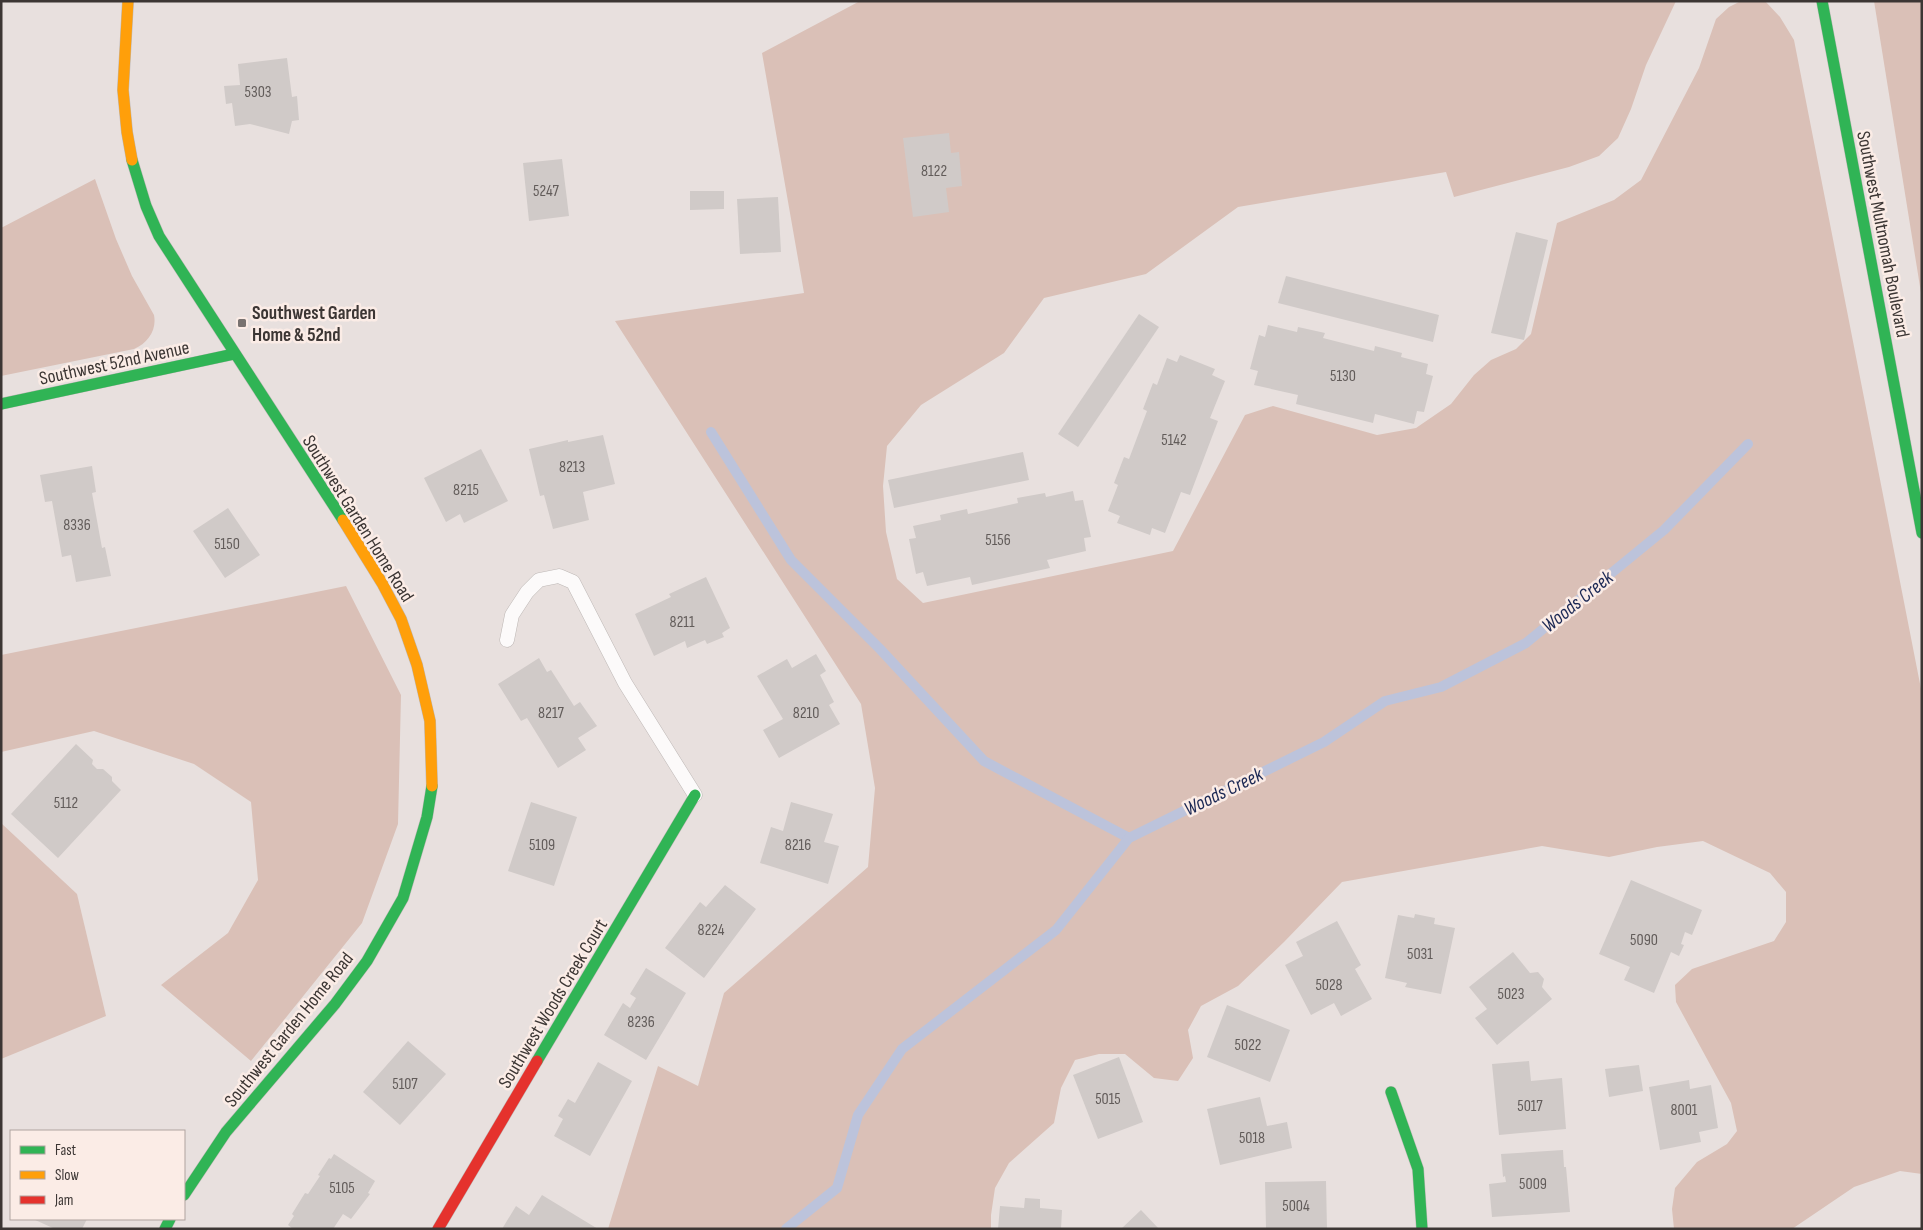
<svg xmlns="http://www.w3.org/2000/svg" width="1923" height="1230" viewBox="0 0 1923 1230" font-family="'Sofia Sans Condensed',sans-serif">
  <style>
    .forest { fill: #dac0b7 }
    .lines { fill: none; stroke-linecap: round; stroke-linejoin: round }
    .stream { stroke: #bcc3db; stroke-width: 10 }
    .building { fill: #d0cac8 }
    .lane-casing { stroke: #beb8b6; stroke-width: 15 }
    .fast-casing { stroke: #beb8b6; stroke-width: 12 }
    .slow-casing { stroke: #beb8b6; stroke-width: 12 }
    .jam-casing { stroke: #beb8b6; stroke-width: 12 }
    .lane { stroke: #fcfafa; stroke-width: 14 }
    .fast { stroke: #30b455; stroke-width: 11 }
    .slow { stroke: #ff9f0a; stroke-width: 11 }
    .jam { stroke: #e5322d; stroke-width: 11 }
    .poi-dot { fill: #787270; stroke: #fbece6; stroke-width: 2 }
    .labels { text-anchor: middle; stroke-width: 5; stroke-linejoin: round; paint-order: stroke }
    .number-label { font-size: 16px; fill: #625c5a }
    .street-label { font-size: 19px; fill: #3c3634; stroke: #fbece6 }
    .poi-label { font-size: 19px; font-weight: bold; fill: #3c3634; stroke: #fbece6; text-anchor: start }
    .water-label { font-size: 20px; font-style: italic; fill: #1b2854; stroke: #fbece6 }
  </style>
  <rect width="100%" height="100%" fill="#e8e0de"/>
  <g class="forest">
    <polygon points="860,1 1676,1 1646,65 1631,109 1618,138 1599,156 1569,167 1454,197 1446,172 1238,207 1146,274 1044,298 1004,353 921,405 887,446 883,486 886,532 897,579 923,603 1173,551 1245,415 1273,406 1377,435 1416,428 1451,404 1474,375 1491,360 1516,349 1531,334 1557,223 1614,200 1641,180 1699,68 1716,19 1729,7 1741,1 1765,1 1780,17 1794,40 1922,694 1922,1174 1900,1171 1854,1187 1792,1229 1674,1229 1672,1209 1675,1188 1697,1162 1727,1144 1737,1131 1731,1103 1676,1002 1675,985 1692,969 1774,941 1786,922 1786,892 1770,873 1703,841 1657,847 1609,857 1542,846 1342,882 1284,942 1238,986 1201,1006 1188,1030 1193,1058 1178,1081 1154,1078 1125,1054 1099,1054 1075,1060 1061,1088 1054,1123 1009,1163 995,1188 991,1215 991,1229 608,1229 658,1066 698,1086 724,993 868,867 875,788 861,704 615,321 804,293 762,53"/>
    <polygon points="1874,1 1922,1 1922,299"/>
    <path d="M95 179 116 239 132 276 154 315C157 330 148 343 134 349L1 376V228Z"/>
    <polygon points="346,586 401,695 398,824 362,923 251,1061 161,985 228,933 258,880 251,802 194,764 94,731 1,752 1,655"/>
    <polygon points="1,823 77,894 106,1016 1,1059"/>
  </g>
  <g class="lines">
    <g class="stream">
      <polyline points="711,432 791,560 880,649 984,761 1129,838"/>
      <polyline points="786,1229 837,1188 858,1115 902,1049 1056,930 1129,838 1324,742 1385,701 1441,687 1526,643 1664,530 1748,444"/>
    </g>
  </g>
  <g class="building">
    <polygon points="287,58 292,97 297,96 299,120 292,121 289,134 250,124 235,126 232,103 226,104 224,86 240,85 238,64"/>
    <polygon points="949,133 951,153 959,152 962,186 946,188 949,212 913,217 903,138"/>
    <polygon points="562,159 569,216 529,221 523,163"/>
    <polygon points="690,191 724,191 724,209 690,210"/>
    <polygon points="778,197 781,252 740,254 737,199"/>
    <polygon points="1516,232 1548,240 1524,340 1491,333"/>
    <polygon points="1286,276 1439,315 1433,342 1278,303"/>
    <polygon points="1139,314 1159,327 1078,447 1058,434"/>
    <polygon points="1268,325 1297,332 1298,327 1325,333 1323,338 1374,351 1375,346 1402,353 1401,357 1428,364 1426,374 1433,376 1424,412 1417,411 1414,424 1375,414 1373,423 1296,404 1298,395 1254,385 1258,371 1250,369 1259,335 1265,337"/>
    <polygon points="1180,355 1215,369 1212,375 1225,381 1210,418 1218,421 1190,495 1181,492 1165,533 1152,528 1150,535 1117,523 1120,516 1108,511 1118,485 1114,483 1124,457 1129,459 1147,411 1143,409 1153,383 1157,385 1167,358 1177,362"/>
    <polygon points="603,435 615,484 583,492 589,520 553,529 544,495 540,496 529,449 568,440 568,442"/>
    <polygon points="481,449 508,501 464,523 460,514 446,522 424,478"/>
    <polygon points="1023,452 1029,480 894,508 888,480"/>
    <polygon points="92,466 96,492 92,493 102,548 105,547 111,576 76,582 71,555 62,557 52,501 45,502 40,475"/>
    <polygon points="1073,491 1075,501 1083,500 1091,537 1084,538 1086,551 1047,560 1050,568 972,585 970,577 927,586 923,572 916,574 909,539 916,538 913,526 941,520 940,515 967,509 968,514 1018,503 1017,498 1045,493 1046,497"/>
    <polygon points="228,508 260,555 225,578 193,531"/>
    <polygon points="706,577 730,628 722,633 724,637 707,644 705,640 687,648 685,641 654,656 635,614 671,597 669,594"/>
    <polygon points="816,654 826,671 820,675 834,702 829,705 840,724 779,758 763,730 783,719 757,676 787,659 792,668"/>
    <polygon points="539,658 547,672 551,670 574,706 580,702 597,726 578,738 586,750 558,768 527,718 521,721 498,684"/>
    <polygon points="76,744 93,760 92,764 97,769 103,769 112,777 112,781 121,790 58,858 11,814"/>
    <polygon points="531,802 577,817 554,886 508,871"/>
    <polygon points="791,802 833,814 824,842 839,846 828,884 760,863 771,827 783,831"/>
    <polygon points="1631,880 1702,910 1692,935 1685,932 1681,944 1684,945 1679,956 1671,952 1654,993 1624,980 1630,967 1599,954"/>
    <polygon points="725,885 756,909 704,978 665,948 700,902 706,907"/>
    <polygon points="1415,914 1435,918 1434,924 1455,928 1441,994 1405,987 1407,983 1385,978 1398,915 1414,918"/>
    <polygon points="1337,921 1361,965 1355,969 1372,999 1341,1016 1334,1003 1311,1015 1285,965 1303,956 1296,942"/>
    <polygon points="1513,952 1530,973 1538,972 1544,979 1542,987 1552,999 1497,1045 1475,1018 1487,1009 1469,987"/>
    <polygon points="646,968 686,993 646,1060 604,1035 623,1003 630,1008 636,998 630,994"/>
    <polygon points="1227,1005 1290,1030 1270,1082 1207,1057"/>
    <polygon points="408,1041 446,1074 400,1125 363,1092"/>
    <polygon points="1119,1057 1143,1122 1098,1139 1073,1075"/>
    <polygon points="1529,1061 1531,1081 1562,1078 1566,1129 1499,1135 1492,1064"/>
    <polygon points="598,1062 632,1081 590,1156 554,1136 563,1119 558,1116 568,1099 575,1103"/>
    <polygon points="1639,1065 1643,1091 1609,1097 1605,1069"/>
    <polygon points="1689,1080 1690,1089 1711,1085 1718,1128 1699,1132 1701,1142 1660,1150 1649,1087"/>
    <polygon points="1260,1097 1267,1126 1287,1122 1292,1148 1220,1165 1207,1109"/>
    <polygon points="1563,1150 1564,1167 1566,1167 1570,1212 1492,1217 1489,1184 1506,1182 1505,1176 1503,1177 1501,1154"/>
    <polygon points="334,1154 375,1181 368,1193 370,1194 351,1219 343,1214 333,1229 293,1229 288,1225 294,1216 292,1214 305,1193 308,1194 320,1176 318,1175 329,1158 331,1159"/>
    <polygon points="1326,1181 1327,1229 1266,1229 1265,1182"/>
    <polygon points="542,1195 598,1229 502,1229 516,1206 529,1215"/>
    <polygon points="1025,1198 1040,1199 1040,1208 1062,1210 1061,1229 998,1229 1000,1206 1024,1208"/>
    <polygon points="1141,1210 1159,1229 1121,1229"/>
    <polygon points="33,1219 87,1219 82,1229 55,1229"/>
  </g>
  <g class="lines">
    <g class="lane-casing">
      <polyline id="lane" points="507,640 512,615 527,592 539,580 559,576 573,582 625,683 695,795"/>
    </g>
    <g class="fast-casing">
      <g id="fast">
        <polyline points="1822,1 1922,533"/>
        <polyline points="132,160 146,206 159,236 343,520"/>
        <polyline points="1,404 234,354"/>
        <polyline points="537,1061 695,795"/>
        <polyline points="1391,1092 1418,1169 1422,1229"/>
        <polyline points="184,1195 226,1132 335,1004 367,961 403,898 427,817 432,786"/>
        <polyline points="165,1229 170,1219"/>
      </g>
    </g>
    <g class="slow-casing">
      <g id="slow">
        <polyline points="128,1 123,90 127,132 132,160"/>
        <polyline points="343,520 382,583 401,619 417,665 430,721 432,786"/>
      </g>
    </g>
    <g class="jam-casing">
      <polyline id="jam" points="438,1229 537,1061"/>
    </g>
    <use href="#lane" class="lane"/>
    <use href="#fast" class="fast"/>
    <use href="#slow" class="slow"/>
    <use href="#jam" class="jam"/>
  </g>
  <rect class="poi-dot" x="237" y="318" width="10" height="10" rx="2.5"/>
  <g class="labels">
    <g class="number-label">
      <text x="258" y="97">5303</text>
      <text x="934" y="176">8122</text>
      <text x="546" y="196">5247</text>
      <text x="1343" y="381">5130</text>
      <text x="1174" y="445">5142</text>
      <text x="572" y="472">8213</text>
      <text x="466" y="495">8215</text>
      <text x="77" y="530">8336</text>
      <text x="998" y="545">5156</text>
      <text x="227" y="549">5150</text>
      <text x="682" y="627">8211</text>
      <text x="551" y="718">8217</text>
      <text x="806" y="718">8210</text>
      <text x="66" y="808">5112</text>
      <text x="542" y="850">5109</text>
      <text x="798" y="850">8216</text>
      <text x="711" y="935">8224</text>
      <text x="1644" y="945">5090</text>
      <text x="1420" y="959">5031</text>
      <text x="1329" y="990">5028</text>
      <text x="1511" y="999">5023</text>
      <text x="641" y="1027">8236</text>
      <text x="1248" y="1050">5022</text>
      <text x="405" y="1089">5107</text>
      <text x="1108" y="1104">5015</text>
      <text x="1530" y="1111">5017</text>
      <text x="1684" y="1115">8001</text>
      <text x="1252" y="1143">5018</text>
      <text x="1533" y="1189">5009</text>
      <text x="342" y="1193">5105</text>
      <text x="1296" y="1211">5004</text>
    </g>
    <g class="street-label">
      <text transform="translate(1884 234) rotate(79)" y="7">Southwest Multnomah Boulevard</text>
      <text transform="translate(114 362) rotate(-12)" y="7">Southwest 52nd Avenue</text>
      <text transform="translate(359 518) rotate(58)" y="7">Southwest Garden Home Road</text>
      <text transform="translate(552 1003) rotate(-59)" y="7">Southwest Woods Creek Court</text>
      <text transform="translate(288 1029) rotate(-51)" y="7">Southwest Garden Home Road</text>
    </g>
    <g class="poi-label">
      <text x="252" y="319">Southwest Garden<tspan x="252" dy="22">Home &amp; 52nd</tspan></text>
    </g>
    <g class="water-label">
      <text transform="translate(1577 601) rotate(-39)" y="7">Woods Creek</text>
      <text transform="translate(1223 791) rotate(-26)" y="7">Woods Creek</text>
    </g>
  </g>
  <rect width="1923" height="1230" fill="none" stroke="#3c3634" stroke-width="5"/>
  <rect x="10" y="1130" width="175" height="90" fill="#fbece6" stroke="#afa39f"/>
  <rect x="20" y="1146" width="25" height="8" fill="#30b455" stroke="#afa39f"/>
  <text x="55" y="1155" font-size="15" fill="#3c3634">Fast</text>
  <rect x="20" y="1171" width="25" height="8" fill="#ff9f0a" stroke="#afa39f"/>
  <text x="55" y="1180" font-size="15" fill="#3c3634">Slow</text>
  <rect x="20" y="1196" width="25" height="8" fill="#e5322d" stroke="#afa39f"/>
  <text x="55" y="1205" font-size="15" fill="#3c3634">Jam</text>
</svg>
